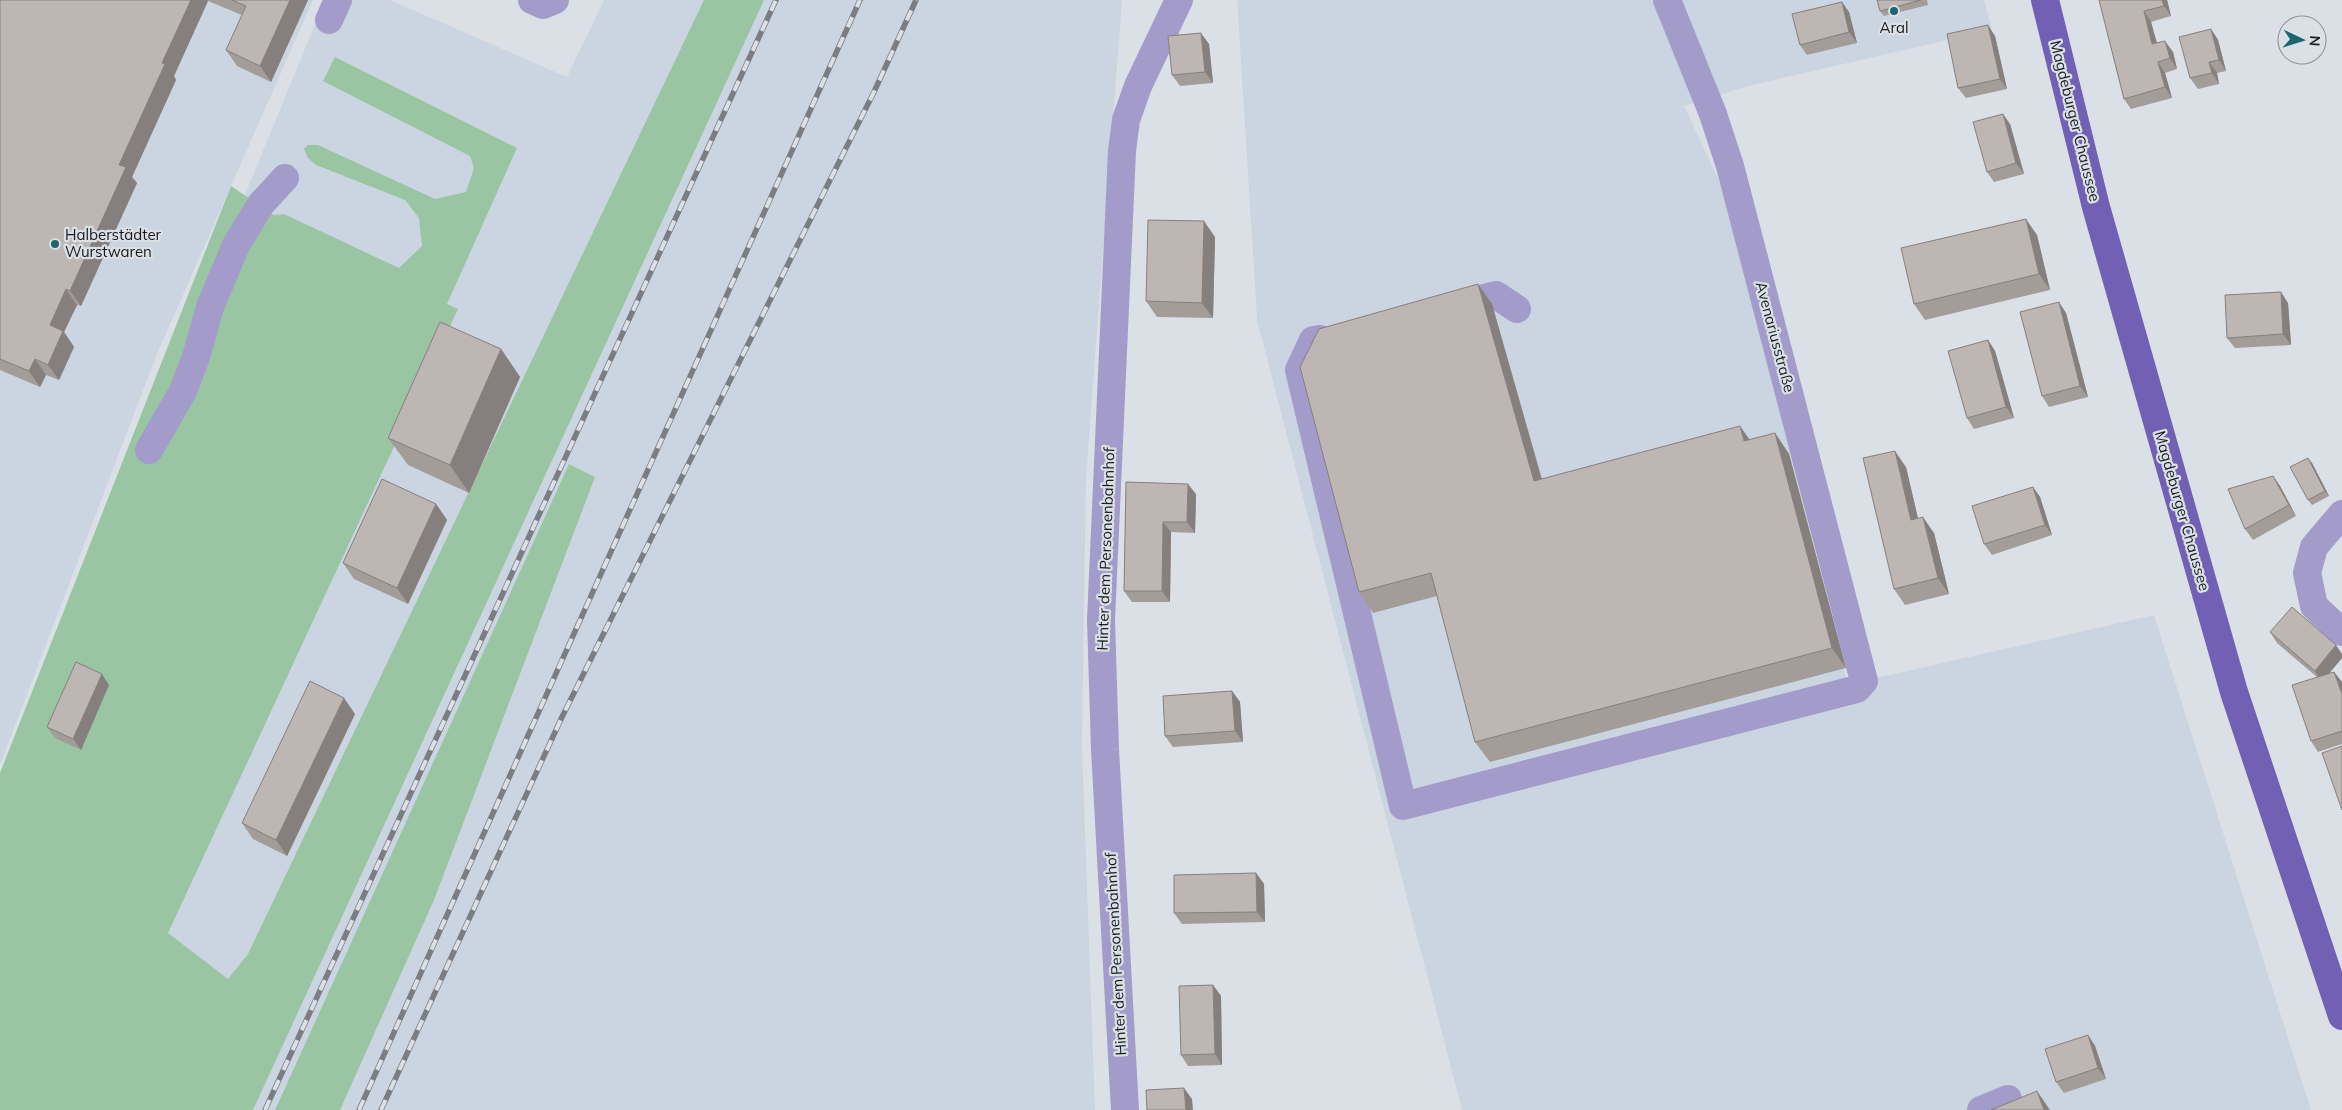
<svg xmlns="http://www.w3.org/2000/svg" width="2342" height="1110" viewBox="0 0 2342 1110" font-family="Mulish,sans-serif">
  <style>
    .built { fill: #cbd5e1 }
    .green { fill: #99c5a3 }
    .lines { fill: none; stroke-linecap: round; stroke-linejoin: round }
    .minor { stroke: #a39cca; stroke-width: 28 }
    .major { stroke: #7260b4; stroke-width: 28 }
    .rail-casing { stroke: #7a7d81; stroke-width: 5.5 }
    .rail { stroke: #dbe0e6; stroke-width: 4; stroke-dasharray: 11; stroke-linecap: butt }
    .wall { fill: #a39d9a }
    .shaded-wall { fill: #857f7d }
    .building { fill: #beb6b3; stroke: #857f7d }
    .poi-dot { fill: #19666e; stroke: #dbe0e6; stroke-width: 2 }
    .labels { text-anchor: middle; stroke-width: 4.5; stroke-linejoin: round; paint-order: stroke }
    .poi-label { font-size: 15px; fill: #181a1c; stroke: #dbe0e6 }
    .street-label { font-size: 15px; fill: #181a1c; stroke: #dbe0e6 }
  </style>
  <rect width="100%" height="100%" fill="#dbe0e6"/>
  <g class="built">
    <polygon points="0,0 313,0 157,354 0,765"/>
    <polygon points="325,0 390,0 567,77 604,0 1122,0 1086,477 1082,746 1095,1110 0,1110 0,791"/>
    <polygon points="1237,0 1984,0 1992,30 1748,86 1684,106 1731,206 1847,682 1885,676 2154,615 2311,1110 1462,1110 1257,320"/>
  </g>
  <g class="green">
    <polygon points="704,0 764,0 253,1110 0,1110 0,773 231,186 274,215 284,214 399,268 422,246 419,218 405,200 316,165 308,158 304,149 308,145 318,145 435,199 466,192 474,168 470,156 323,81 335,57 517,148 447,304 458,309 168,933 228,979 248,954"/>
    <polygon points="569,464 595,477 434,900 340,1110 275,1110"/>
  </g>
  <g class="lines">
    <g class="minor">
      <polyline points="532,0 543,5 555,0"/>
      <polyline points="329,20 338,0"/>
      <polyline points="1452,306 1496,295 1517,309"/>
      <polyline points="1320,339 1313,340 1299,370 1403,806 1857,689 1864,681 1730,166 1713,114 1667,0"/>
      <polyline points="149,450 183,391 196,357 210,307 236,245 261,204 285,178"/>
      <polyline points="2342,514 2314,547 2307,573 2314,606 2342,632"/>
      <polyline points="1125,1110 1105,749 1101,620 1122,151 1126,120 1138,86 1179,0"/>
      <polyline points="1981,1110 2008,1099"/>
    </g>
    <polyline class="major" points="2045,0 2096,207 2234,692 2342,1016"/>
    <g class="rail-casing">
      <g id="rail">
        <polyline points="265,1110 776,0"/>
        <polyline points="359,1110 860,0"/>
        <polyline points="381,1110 562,717 874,92 916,0"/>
      </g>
    </g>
    <use href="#rail" class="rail"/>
  </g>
  <g class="wall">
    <polygon points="0,0 308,0 271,82 237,66 226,50 242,15 208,1 174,76 176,80 132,177 137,183 81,306 77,305 64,332 74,347 59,380 46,375 40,387 0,370"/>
    <polygon points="1877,0 1927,0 1928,5 1884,16 1880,11"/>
    <polygon points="2099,0 2167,0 2171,16 2151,22 2157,43 2173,52 2177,69 2165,73 2172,98 2131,109 2124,99"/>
    <polygon points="1849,12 1857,43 1807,55 1800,45"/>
    <polygon points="2211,29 2218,40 2226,71 2217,73 2219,84 2198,89 2190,78"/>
    <polygon points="1995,36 2007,89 1966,98 1958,88"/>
    <polygon points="1209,44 1213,83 1180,86 1172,75"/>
    <polygon points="2010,124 2024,174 1994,182 1987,172"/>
    <polygon points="2037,235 2050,290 1925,320 1914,304"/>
    <polygon points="1215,237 1213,318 1157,317 1146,301"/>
    <polygon points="1478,284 1492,304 1542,479 1750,440 1775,433 1789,454 1846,668 1490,762 1475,742 1437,596 1373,613 1359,592"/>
    <polygon points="2288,303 2291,345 2235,348 2227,338"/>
    <polygon points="2066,313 2088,397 2049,407 2042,396"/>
    <polygon points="1988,340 1995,351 2014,418 1974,429 1967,418"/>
    <polygon points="501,349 520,377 469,493 408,465 388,438"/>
    <polygon points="2312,463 2329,496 2312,505 2308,500"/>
    <polygon points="1906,467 1918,518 1934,533 1949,594 1905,605 1894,589"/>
    <polygon points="2273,476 2280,486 2296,516 2253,540 2245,529"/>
    <polygon points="1126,482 1196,494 1195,533 1171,532 1170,602 1132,602 1124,591"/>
    <polygon points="2033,487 2040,497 2052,535 1992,555 1984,544"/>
    <polygon points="436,504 447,520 408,604 354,579 343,563"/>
    <polygon points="2270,632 2342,654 2342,658 2329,673 2334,672 2342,682 2342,744 2318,752 2311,741 2317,677 2277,643"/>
    <polygon points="109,685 81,750 55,738 47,727"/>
    <polygon points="1232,691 1240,702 1243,742 1173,747 1165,736"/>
    <polygon points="355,714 287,856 253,839 242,823"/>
    <polygon points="1256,873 1264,884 1265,922 1182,924 1174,913"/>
    <polygon points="1213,985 1221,996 1222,1065 1188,1066 1181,1055"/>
    <polygon points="2088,1035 2095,1046 2106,1079 2064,1093 2056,1082"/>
  </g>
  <g class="shaded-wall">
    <polygon points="191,0 207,0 208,1 174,76 176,80 132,177 137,183 81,306 70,291 119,165 162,63"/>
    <polygon points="290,0 308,0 271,82 260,66"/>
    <polygon points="2162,0 2167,0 2171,16 2164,6"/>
    <polygon points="1842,2 1849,12 1857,43 1849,32"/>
    <polygon points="2144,11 2151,22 2160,55 2152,44"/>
    <polygon points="1988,25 1995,36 2007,89 2000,79"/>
    <polygon points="2211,29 2218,40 2226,71 2219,60"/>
    <polygon points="1201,33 1209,44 1213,83 1205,72"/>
    <polygon points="2165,41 2173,52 2177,69 2170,58"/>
    <polygon points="2158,62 2165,73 2172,98 2165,87"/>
    <polygon points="2209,62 2217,73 2219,84 2212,73"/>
    <polygon points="2003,114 2010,124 2024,174 2016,163"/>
    <polygon points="2026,219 2037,235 2050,290 2039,274"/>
    <polygon points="1204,221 1215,237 1213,318 1202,303"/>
    <polygon points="1478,284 1492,304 1548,502 1534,481"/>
    <polygon points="66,289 77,305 64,332 74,347 59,380 48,365 50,325"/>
    <polygon points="2281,292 2288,303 2291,345 2283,334"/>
    <polygon points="2059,302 2066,313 2088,397 2080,386"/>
    <polygon points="1988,340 1995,351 2014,418 2006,407"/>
    <polygon points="501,349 520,377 469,493 450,465"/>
    <polygon points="35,359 46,375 40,387 29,371"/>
    <polygon points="1740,426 1754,446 1744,441"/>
    <polygon points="1775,433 1789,454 1846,668 1832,648"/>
    <polygon points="1895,451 1906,467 1922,536 1911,520"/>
    <polygon points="2308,458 2312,463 2329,496 2325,491"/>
    <polygon points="2273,476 2280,486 2296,516 2289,505"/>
    <polygon points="1188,484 1196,494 1195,533 1187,522"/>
    <polygon points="2033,487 2040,497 2052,535 2045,525"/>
    <polygon points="436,504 447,520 408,604 397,588"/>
    <polygon points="1923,517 1934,533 1949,594 1938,578"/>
    <polygon points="1163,522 1171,532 1170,602 1162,591"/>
    <polygon points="2336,645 2342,654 2342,658 2322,682 2315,671"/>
    <polygon points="2334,672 2342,682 2342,694"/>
    <polygon points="102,674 109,685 81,750 73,739"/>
    <polygon points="1232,691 1240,702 1243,742 1235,731"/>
    <polygon points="344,698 355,714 287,856 276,840"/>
    <polygon points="1256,873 1264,884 1265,922 1257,912"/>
    <polygon points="1213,985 1221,996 1222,1065 1215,1054"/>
    <polygon points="2088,1035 2095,1046 2106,1079 2098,1068"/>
    <polygon points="1184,1088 1192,1099 1193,1110 1186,1110"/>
    <polygon points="2037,1091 2050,1110 2044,1110"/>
  </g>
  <g class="building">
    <polygon points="0,0 191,0 162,63 165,64 119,165 126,167 70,291 66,289 50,325 63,331 48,365 35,359 29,371 0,359"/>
    <polygon points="232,0 290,0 260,66 226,50 246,6"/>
    <polygon points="1877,0 1921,0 1880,11"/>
    <polygon points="2099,0 2162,0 2164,6 2144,11 2152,44 2165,41 2170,58 2158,62 2165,87 2124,99"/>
    <polygon points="1842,2 1849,32 1800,45 1792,14"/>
    <polygon points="1988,25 2000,79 1958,88 1947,34"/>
    <polygon points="2211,29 2219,60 2209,62 2212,73 2190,78 2179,37"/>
    <polygon points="1201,33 1205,72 1172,75 1168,36"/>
    <polygon points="2003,114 2016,163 1987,172 1973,122"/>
    <polygon points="2026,219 2039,274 1914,304 1901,248"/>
    <polygon points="1148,220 1204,221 1202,303 1146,301"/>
    <polygon points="1478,284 1534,481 1740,426 1744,441 1775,433 1832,648 1475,742 1431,573 1359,592 1300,367 1319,329"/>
    <polygon points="2281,292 2283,334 2227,338 2225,295"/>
    <polygon points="2059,302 2080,386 2042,396 2020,312"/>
    <polygon points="440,322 501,349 450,465 388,438"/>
    <polygon points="1988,340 2006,407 1967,418 1948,351"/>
    <polygon points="1895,451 1911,520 1923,517 1938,578 1894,589 1863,458"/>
    <polygon points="2308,458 2325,491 2308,500 2290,467"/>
    <polygon points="2273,476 2289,505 2245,529 2228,489"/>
    <polygon points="382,479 436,504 397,588 343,563"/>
    <polygon points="1126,482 1188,484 1187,522 1163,522 1162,591 1124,591"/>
    <polygon points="2033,487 2045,525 1984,544 1972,506"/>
    <polygon points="2292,607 2336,645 2315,671 2270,632"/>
    <polygon points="76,662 102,674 73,739 47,727"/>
    <polygon points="2334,672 2342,694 2342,731 2311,741 2292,685"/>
    <polygon points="310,681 344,698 276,840 242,823"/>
    <polygon points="1232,691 1235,731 1165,736 1163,696"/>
    <polygon points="2342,746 2342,810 2322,753"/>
    <polygon points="1256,873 1257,912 1174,913 1174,875"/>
    <polygon points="1213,985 1215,1054 1181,1055 1179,986"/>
    <polygon points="2088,1035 2098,1068 2056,1082 2045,1049"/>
    <polygon points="1184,1088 1186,1110 1147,1110 1146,1090"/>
    <polygon points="2037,1091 2044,1110 1991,1110"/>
  </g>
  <g class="poi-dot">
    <circle cx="1894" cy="11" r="5"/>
    <circle cx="55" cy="244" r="5"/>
  </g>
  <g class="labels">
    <g class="poi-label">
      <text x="1894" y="33">Aral</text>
      <text x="65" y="240" text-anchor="start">Halberstädter<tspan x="65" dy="17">Wurstwaren</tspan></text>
    </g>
    <g class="street-label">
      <text transform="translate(2075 121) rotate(76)" y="5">Magdeburger Chaussee</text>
      <text transform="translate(1775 337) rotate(75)" y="5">Avenariusstraße</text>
      <text transform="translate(2182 511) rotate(74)" y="5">Magdeburger Chaussee</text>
      <text transform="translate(1106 549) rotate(-88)" y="5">Hinter dem Personenbahnhof</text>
      <text transform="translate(1116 954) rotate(-93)" y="5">Hinter dem Personenbahnhof</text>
    </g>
  </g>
  <g transform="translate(2302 40) rotate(94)"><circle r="24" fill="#dbe0e6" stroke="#8d9195"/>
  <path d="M0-4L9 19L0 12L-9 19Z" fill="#19666e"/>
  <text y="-8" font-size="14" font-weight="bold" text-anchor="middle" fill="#181a1c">N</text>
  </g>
</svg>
